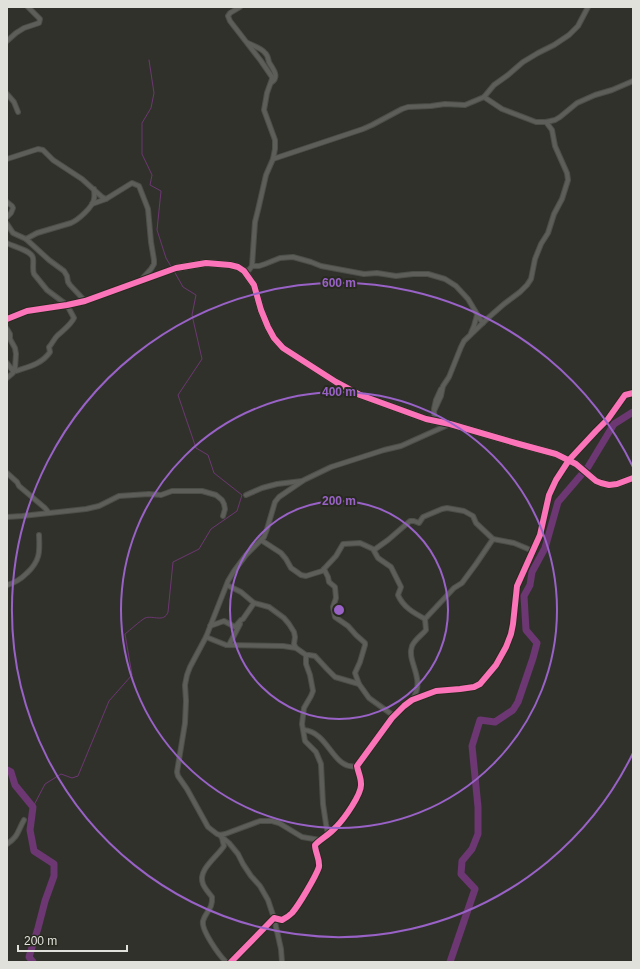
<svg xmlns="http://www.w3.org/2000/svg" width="640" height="969" viewBox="0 0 640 969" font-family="Arial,sans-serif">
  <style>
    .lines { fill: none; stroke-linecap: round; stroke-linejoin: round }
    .stream { stroke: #6c3772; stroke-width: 1 }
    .river { stroke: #6c3772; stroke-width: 7 }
    .street-casing { stroke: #4c4e48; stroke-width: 6 }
    .secondary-casing { stroke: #4c4e48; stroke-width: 8 }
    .street { stroke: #5d5e5a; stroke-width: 4 }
    .secondary { stroke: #656362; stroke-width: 5.5 }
    .cycleway-casing { stroke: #282a20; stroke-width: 8 }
    .cycleway { stroke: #fb73b8; stroke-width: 6 }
    .ring { fill: none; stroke: #9962c7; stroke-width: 2 }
    .centre { fill: #9962c7; stroke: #282a20; stroke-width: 2 }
    .ring-label { font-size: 12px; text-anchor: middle; font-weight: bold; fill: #9962c7; stroke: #282a20; stroke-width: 4; stroke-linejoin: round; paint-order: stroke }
  </style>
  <rect width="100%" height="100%" fill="#31312c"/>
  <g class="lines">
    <g class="stream">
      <polyline points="149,60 154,93 151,108 142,123 142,154 152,175 150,185 161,191 157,230 166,258 172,268"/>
      <path d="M33 807 45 784 61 774 72 778 78 776 109 701 132 675 125 634C130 630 140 621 145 618 153 615 164 623 168 612L173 562 199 549 211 529 237 511 242 495 214 473 208 455 196 448 178 395 202 359 192 315 196 295 183 287 174 271"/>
    </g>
    <g class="river">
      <polyline points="7,770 11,772 15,785 33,807 30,830 34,851 54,864 54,876 45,901 38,928 29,957 33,962"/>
      <polyline points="450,962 475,889 461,874 462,861 472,849 478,834 478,807 472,746 480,720 495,722 513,710 518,702 533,658 537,643 526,630 524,596 530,585 532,572 545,548 558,502 588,467 614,424 633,412"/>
    </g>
    <g class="street-casing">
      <g id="street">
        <polyline points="240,7 230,13 228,16 230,21 261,61 272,77 272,79 267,93 264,110 275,140 275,149 273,159 266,175 258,210 255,222 252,266"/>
        <polyline points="7,41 16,33 24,28 39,23 40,19 28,7"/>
        <path d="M248 43C253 46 262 48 265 53 268 55 268 59 269 62 272 68 280 76 272 82"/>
        <polyline points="7,94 14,102 18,112"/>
        <polyline points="484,97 502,109 536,122 546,122 555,120 560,117 577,103 595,95 612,90 633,81"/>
        <polyline points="7,159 38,149 43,150 53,160 82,179 102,197 106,199 132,183 139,186 148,209 151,242 154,260 154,264 151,269 140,281"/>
        <polyline points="273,159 363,129 372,125 402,109 408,107 431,106 445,104 465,105 484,97 494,85 508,75 523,62 538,53 554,45 569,35 578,26 588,7"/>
        <polyline points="7,202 12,206 13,208 11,213 7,217"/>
        <polyline points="92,204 106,199"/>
        <polyline points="7,224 13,233 26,239 49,260 64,271 67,276 68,282 70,285 85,301"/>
        <path d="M26 239 37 233 71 223C78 220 93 207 94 199 95 196 94 192 94 189"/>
        <path d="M7 243C14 247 31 250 33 258 34 263 32 269 34 274L47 290 67 305 74 318C70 326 63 330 57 336 54 339 52 344 49 347L50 352C42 364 28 367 16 371L12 368"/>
        <polyline points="244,271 249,270 252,266 259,266 265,264 280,258 293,257 311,262 321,266 364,274 377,273 396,276 413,274 428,274 445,279 456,286 468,299 480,319 483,323"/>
        <polyline points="7,319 27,311 67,305 85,301 176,268"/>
        <polyline points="7,329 10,334 10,339 15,348 16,354 15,369"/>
        <polyline points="471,333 474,326 477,315"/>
        <polyline points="7,363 13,371 13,373 7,378"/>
        <polyline points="434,409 436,400 441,389"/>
        <polyline points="435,421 434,411 441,396 443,386 449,377 461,347 464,341 488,318 504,304 520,292 527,285 531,279 535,259 541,244 548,233 554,214 562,199 568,180 567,173 555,146 552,130 546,122"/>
        <polyline points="7,473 17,482 19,486 45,508 49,513"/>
        <polyline points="246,495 262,488 277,484 302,481"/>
        <polyline points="7,517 22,516 86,509 99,506 119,496 149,494 161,495 172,491 202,491 216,495 222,500 224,504 225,509 223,516"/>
        <path d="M261 540 281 553 286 559 291 568 294 570 301 575 306 576 322 571 336 556 343 544 360 543 373 549 378 558 391 567 401 587 398 595C403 607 414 613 425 619"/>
        <polyline points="374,550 388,540 410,521 414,521 419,523 423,517 442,509 447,508 464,511 473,516 476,523 493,539 514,543 533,551"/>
        <polyline points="324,569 328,577 329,582 335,587 336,598 333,607 335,617 348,626 356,635 365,643 365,645 360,662 355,673 359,684"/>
        <path d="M7 585C15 583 21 579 27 573 40 561 40 552 39 535"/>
        <polyline points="227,585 241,592 254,603 269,607 284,618 289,624 294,632 295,637 294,644 296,648 306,655 306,664 310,675 313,691 311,696 304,708 302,724 305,741 316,752 321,764 323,804 326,824 328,834"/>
        <polyline points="210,626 224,621 235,627 241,620 243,619 254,603"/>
        <polyline points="206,637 226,645 283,646 296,648"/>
        <polyline points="229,645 240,624"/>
        <polyline points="306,655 309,655 315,656 327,669 335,677 359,684 369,698 394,716"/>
        <path d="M412 700C427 679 406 662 412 646 415 639 422 635 426 630L425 619 454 588 462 583 476 564 493 539"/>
        <path d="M304 730C329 732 333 771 357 766"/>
        <path d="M220 835 222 838 224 846C218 856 197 870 203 884 205 889 209 893 212 897 213 909 206 911 203 921 201 930 219 955 226 962"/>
        <polyline points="223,838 229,843 238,854 243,864 251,876 260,886 268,900 274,918 281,949 282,962"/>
        <polyline points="320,840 302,837 279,823 272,821 260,821 225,834 220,835 217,834 208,827 187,789 178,776 177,772 185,723 186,701 185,685 187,675 190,667 206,637 228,581 234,571 246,555 264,537 267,529 275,502 279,497 304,480 331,467 384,450 401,446 450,424"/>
        <path d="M7 844C19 836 17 832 24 820"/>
        <path d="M231 962 274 918 282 920C286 918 289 916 292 913 299 905 316 876 319 867 320 859 315 852 315 845L317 843C323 838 331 833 336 827 344 819 362 794 361 784 361 777 358 772 357 766L392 718 404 706 412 700 436 691 460 689 474 687 480 684 496 665 506 647 511 634 513 624 517 586 540 535 549 495 556 480 569 460 596 431 608 419 625 395 633 393"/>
      </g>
    </g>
    <g class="secondary-casing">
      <polyline id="secondary" points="176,268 206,263 230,265 238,267 244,271 254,285 261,310 268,327 274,338 283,348 336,382 360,395 426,419 450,424 519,444 556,454 576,464 596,481 601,483 609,485 617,484 633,478"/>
    </g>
    <use href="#street" class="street"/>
    <use href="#secondary" class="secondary"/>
    <g class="cycleway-casing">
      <g id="cycleway">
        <polyline points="7,319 27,311 67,305 85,301 176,268 206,263 230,265 238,267 244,271 254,285 261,310 268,327 274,338 283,348 336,382 360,395 426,419 450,424 519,444 556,454 576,464 596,481 601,483 609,485 617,484 633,478"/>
        <path d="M231 962 274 918 282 920C286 918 289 916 292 913 299 905 316 876 319 867 320 859 315 852 315 845L317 843C323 838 331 833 336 827 344 819 362 794 361 784 361 777 358 772 357 766L392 718 404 706 412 700 436 691 460 689 474 687 480 684 496 665 506 647 511 634 513 624 517 586 540 535 549 495 556 480 569 460 596 431 608 419 625 395 633 393"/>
      </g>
    </g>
    <use href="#cycleway" class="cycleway"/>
  </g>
  <g class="ring">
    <circle cx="339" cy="610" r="109"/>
    <circle cx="339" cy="610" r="218"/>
    <path d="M633 753A327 327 0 1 1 633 467"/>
  </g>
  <circle cx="339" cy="610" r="6" class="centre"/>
  <g class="ring-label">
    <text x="339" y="287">600 m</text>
    <text x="339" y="396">400 m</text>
    <text x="339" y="505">200 m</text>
  </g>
  <rect width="640" height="969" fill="none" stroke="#dfe1da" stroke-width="16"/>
  <path d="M18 945v6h109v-6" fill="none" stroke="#dfe1da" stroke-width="2"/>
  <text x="24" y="945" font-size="12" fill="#dfe1da" stroke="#282a20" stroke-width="3" paint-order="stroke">200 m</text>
</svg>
